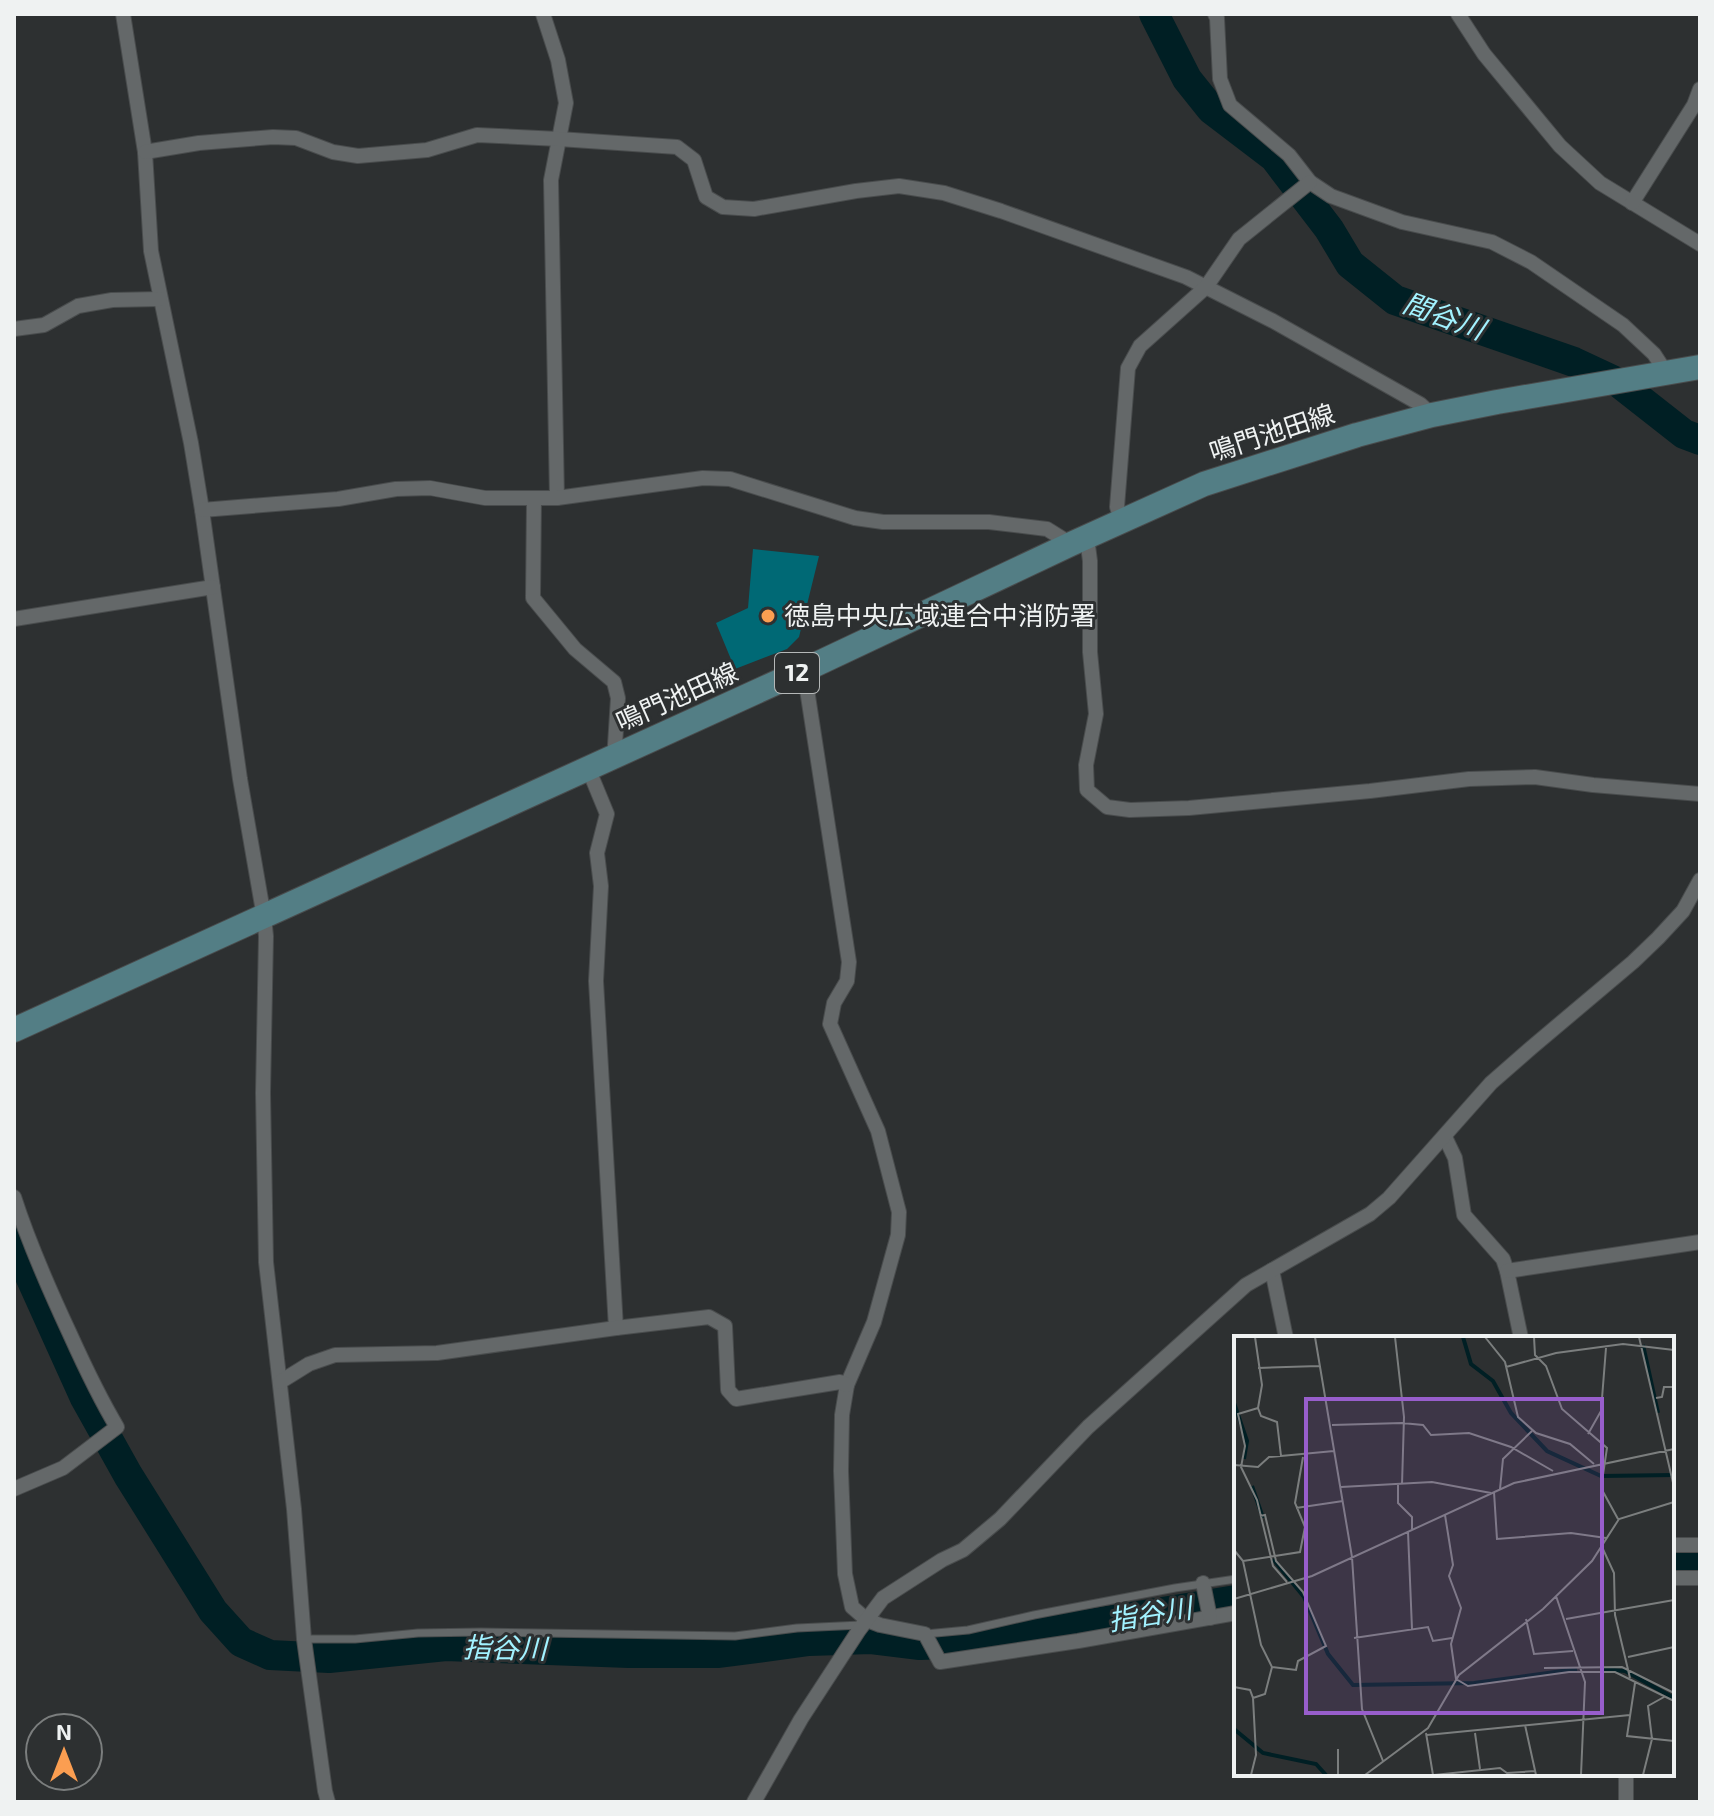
<svg xmlns="http://www.w3.org/2000/svg" width="1714" height="1816" viewBox="0 0 1714 1816" font-family="'Exo 2','Noto Sans JP',sans-serif">
  <style>
    .lines { fill: none; stroke-linecap: round; stroke-linejoin: round }
    .river { stroke: #001f24; stroke-width: 30 }
    .building { fill: #006975 }
    .service-casing { stroke: #494c4d; stroke-width: 9 }
    .minor-casing { stroke: #494c4d; stroke-width: 16 }
    .primary-casing { stroke: #494c4d; stroke-width: 26 }
    .service { stroke: #646869; stroke-width: 7 }
    .minor { stroke: #646869; stroke-width: 14 }
    .primary { stroke: #537e85; stroke-width: 24 }
    .poi-dot { fill: #fb9e51; stroke: #2d3031; stroke-width: 3 }
    .labels { text-anchor: middle; stroke-width: 6; stroke-linejoin: round; paint-order: stroke }
    .shield { fill: #2d3031; stroke: #b5b8b8; stroke-width: 2 }
    .shield-label { font-size: 24px; font-weight: bold; fill: #eff2f2 }
    .street-label { font-size: 26px; fill: #eff2f2; stroke: #2d3031 }
    .poi-label { font-size: 26px; fill: #eff2f2; stroke: #2d3031; text-anchor: start }
    .water-label { font-size: 28px; font-style: italic; fill: #a2f2ff; stroke: #2d3031 }
    .inset-river { fill: none; stroke: #001f24; stroke-width: 4 }
    .inset-road { fill: none; stroke: #7b7e7e; stroke-width: 2 }
    .view { fill: #985ecc; fill-opacity: 0.15; stroke: #985ecc; stroke-width: 4 }
    .inset-edge { fill: none; stroke: #eff2f2; stroke-width: 4 }
  </style>
  <rect width="100%" height="100%" fill="#2d3031"/>
  <g class="lines">
    <g class="river">
      <polyline points="1154,14 1187,79 1211,109 1274,157 1329,229 1350,264 1395,300 1574,362 1619,383 1684,434 1700,440"/>
      <polyline points="14,1236 19,1252 85,1398 128,1475 213,1611 241,1642 270,1655 329,1658 446,1646 629,1653 719,1653 809,1641 871,1639 920,1645 973,1643 1236,1600"/>
      <polyline points="1672,1562 1700,1563"/>
    </g>
  </g>
  <polygon class="building" points="753,549 819,556 799,637 787,649 735,669 716,623 748,608"/>
  <g class="lines">
    <g class="service-casing">
      <g id="service">
        <polyline points="925,1634 968,1630 1034,1615 1175,1588 1236,1579"/>
        <polyline points="304,1639 355,1639 418,1633 481,1632 735,1636 797,1628 861,1625"/>
      </g>
    </g>
    <g class="minor-casing">
      <g id="minor">
        <polyline points="123,14 145,152 151,251 191,443 202,510 240,779 264,917 266,936 263,1093 266,1262 294,1509 304,1639 325,1791 328,1802"/>
        <polyline points="543,14 558,60 566,103 551,180 557,498"/>
        <polyline points="1215,14 1217,18 1220,79 1230,105 1289,155 1310,182 1331,196 1402,222 1492,242 1531,262 1623,325 1654,354 1667,374"/>
        <polyline points="1458,14 1484,54 1560,146 1600,183 1700,244"/>
        <polyline points="145,152 199,143 273,137 296,138 333,152 358,156 427,150 477,135 559,139 677,147 694,160 706,197 723,207 754,209 856,191 899,186 944,193 1001,211 1186,277 1273,321 1420,404 1432,415"/>
        <polyline points="1632,203 1694,105 1700,89"/>
        <polyline points="14,329 44,325 78,306 112,300 160,299"/>
        <polyline points="534,499 533,598 575,649 614,682 618,698 615,745 617,755"/>
        <polyline points="202,510 338,499 396,489 430,488 485,498 557,498 703,478 730,479 855,518 883,522 989,522 1047,529 1071,544"/>
        <polyline points="1122,522 1117,507 1128,368 1140,346 1206,287 1239,239 1310,182"/>
        <polyline points="1087,538 1090,561 1090,652 1096,714 1086,765 1087,790 1107,807 1130,810 1189,808 1370,791 1469,779 1535,777 1593,785 1700,794"/>
        <polyline points="14,619 213,587"/>
        <polyline points="804,670 849,962 847,981 834,1003 830,1024 878,1131 899,1212 898,1235 874,1322 847,1385 842,1415 841,1471 845,1574 852,1607 867,1620 880,1625 925,1634 940,1662 1078,1641 1236,1613"/>
        <polyline points="588,768 607,814 597,853 601,886 596,981 616,1328"/>
        <polyline points="1445,1137 1455,1158 1464,1215 1503,1259 1507,1271 1521,1338"/>
        <path d="M14 1197C29 1244 49 1289 70 1334 84 1365 99 1397 117 1427L63 1468 14 1489"/>
        <polyline points="1272,1270 1286,1338"/>
        <polyline points="1507,1271 1700,1242"/>
        <polyline points="280,1382 309,1364 335,1355 437,1353 616,1328 709,1317 725,1326 728,1390 736,1399 840,1382 847,1385"/>
        <polyline points="1672,1545 1700,1545"/>
        <polyline points="1672,1578 1700,1578"/>
        <polyline points="1203,1583 1210,1618"/>
        <polyline points="1626,1774 1626,1802"/>
        <polyline points="754,1802 801,1719 859,1630 883,1598 942,1560 963,1550 1000,1519 1088,1427 1246,1285 1370,1214 1389,1198 1491,1083 1531,1048 1633,962 1658,938 1683,911 1700,880"/>
      </g>
    </g>
    <g class="primary-casing">
      <polyline id="primary" points="14,1030 804,670 1071,544 1204,484 1357,435 1432,415 1497,402 1700,367"/>
    </g>
    <use href="#service" class="service"/>
    <use href="#minor" class="minor"/>
    <use href="#primary" class="primary"/>
  </g>
  <circle class="poi-dot" cx="768" cy="616" r="8"/>
  <g class="labels">
    <rect class="shield" x="775" y="653" width="44" height="40" rx="6"/>
    <g class="shield-label">
      <text x="797" y="681">12</text>
    </g>
    <g class="street-label">
      <text transform="translate(1272 433) rotate(-18)" y="9">鳴門池田線</text>
      <text transform="translate(677 697) rotate(-24)" y="9">鳴門池田線</text>
    </g>
    <g class="poi-label">
      <text x="784" y="625">徳島中央広域連合中消防署</text>
    </g>
    <g class="water-label">
      <text transform="translate(1444 316) rotate(20)" y="10">間谷川</text>
      <text transform="translate(1150 1614) rotate(-9)" y="10">指谷川</text>
      <text transform="translate(505 1648) rotate(1)" y="10">指谷川</text>
    </g>
  </g>
  <g transform="translate(1234 1336)">
    <rect width="440" height="440" fill="#2d3031"/>
    <path class="inset-river" d="M229 1 237 28 259 45 277 77 313 115 367 140 440 139M409 9 424 77M0 67 13 105 10 123M18 150 29 182M39 223 70 261 94 318 119 349 240 347 343 333M369 333 391 335 440 362M0 393 29 417 82 428 92 439"/>
    <path class="inset-road" d="M21 1 28 49 24 72 27 80 43 86 47 120M81 1 118 221 128 373 149 425M161 1 170 81 168 149M251 1 271 26 284 81 302 97 336 108 360 128M300 1 301 19 312 30 328 73 373 112 367 152 384 183M405 1 440 151M272 31 322 17 389 8 440 14M24 32 85 30M422 62 428 61 430 51H440M24 72 4 78 11 110 7 131 23 164 39 230 53 246M98 89 168 87 189 89 197 99 235 97 277 111 319 135M354 98 367 75 372 12M0 129 24 131 35 121 100 115M164 149V167L178 181V193M107 151 198 146 257 157M266 153 269 123 298 95M260 156 263 203 337 197 372 202M62 172 109 165M211 179 219 229 215 240 227 272 217 308 222 343 234 350 335 336H381L440 365M26 180 31 179 42 225 69 256 92 310 64 325 62 334 38 331M174 196 178 293M368 211 380 237 381 279 396 342M0 214 9 225 27 309 38 331 31 358 19 362M9 225 66 216 71 191 61 167 69 121M322 260 351 346 347 439M0 263 78 240 280 147 440 113M292 283 300 318 339 315M332 283 440 264M120 302 194 291 199 305 218 302M394 321 440 311M310 332 388 331 440 357M401 347 393 400 440 405M0 351 16 354 19 362 22 419 17 439M291 389 302 439M192 397 199 439M241 397 246 433M193 399 396 379M104 439V413M131 439 194 392 225 339 309 273 358 225 385 183 440 166M200 439 266 432 273 437 301 435M409 439 418 403 414 370 430 361"/>
    <path class="view" d="M72 63H368V377H72Z"/>
    <rect width="440" height="440" class="inset-edge"/>
  </g>
  <rect width="1714" height="1816" fill="none" stroke="#eff2f2" stroke-width="32"/>
  <g transform="translate(64 1752)"><circle r="38" fill="#2d3031" stroke="#7b7e7e" stroke-width="2"/>
  <path d="M0-6L14 30L0 20L-14 30Z" fill="#fb9e51"/>
  <text y="-12" font-size="22" font-weight="bold" text-anchor="middle" fill="#eff2f2">N</text>
  </g>
</svg>
